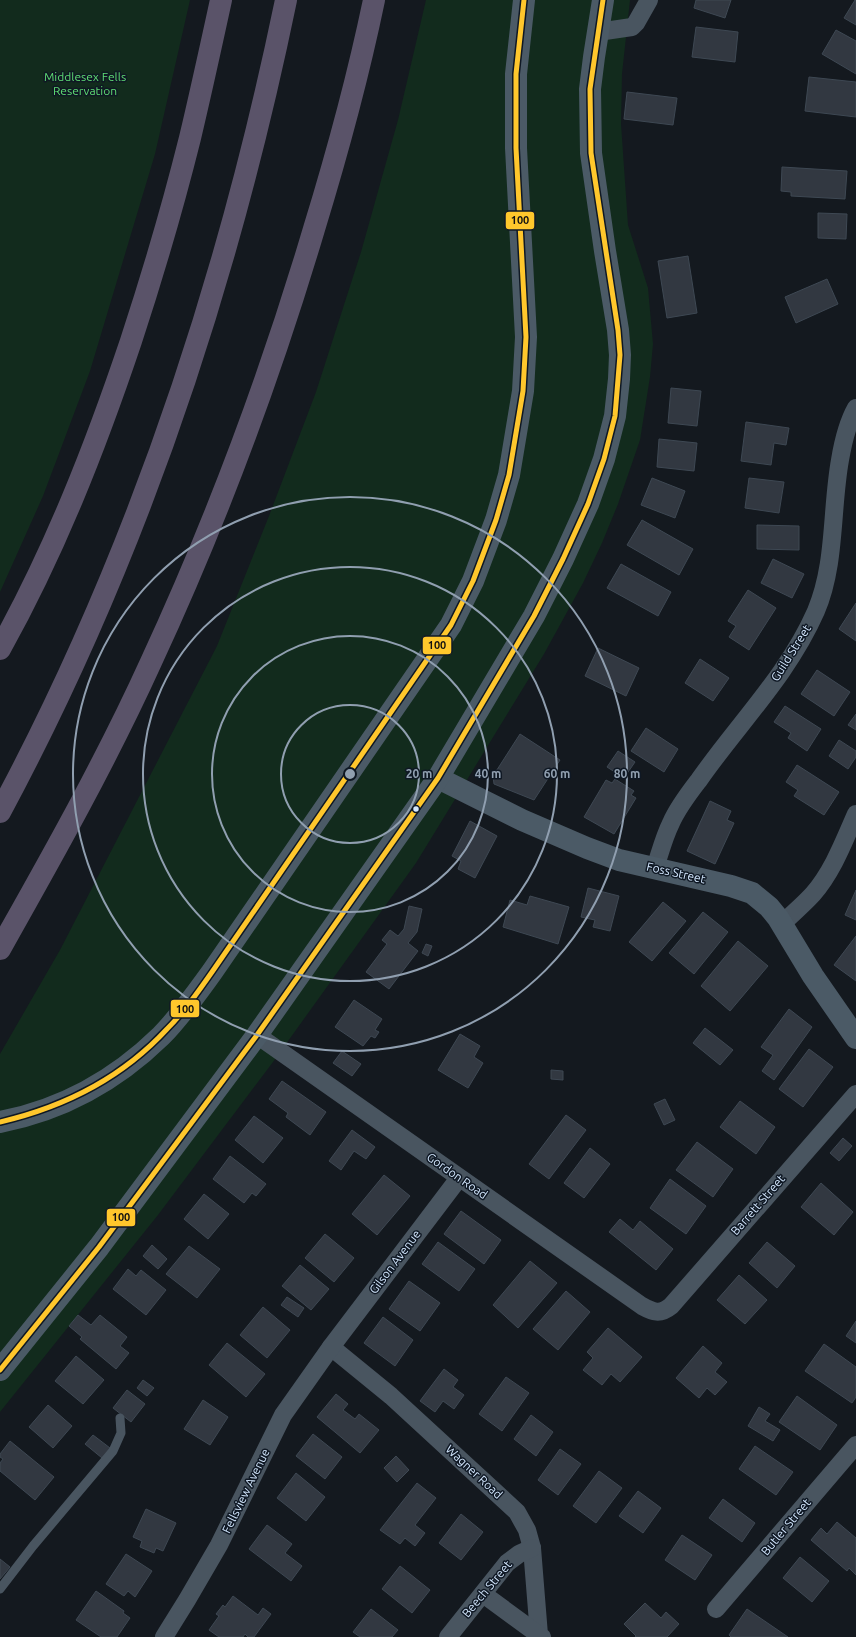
<svg xmlns="http://www.w3.org/2000/svg" width="856" height="1637" viewBox="0 0 856 1637" font-family="Ubuntu,sans-serif">
  <style>
    .green { fill: #122b1d }
    .building { fill: #323841; stroke: #3e4853 }
    .lines { fill: none; stroke-linecap: round; stroke-linejoin: round }
    .lane { stroke: #495560; stroke-width: 9 }
    .street { stroke: #495560; stroke-width: 18 }
    .secondary { stroke: #4b5a66; stroke-width: 22 }
    .highway { stroke: #5a5369; stroke-width: 22 }
    .bus-1-casing { stroke: #0f1824; stroke-width: 8 }
    .bus-1 { stroke: #ffc72c; stroke-width: 5 }
    .ring { fill: none; stroke: #909fb0; stroke-width: 2 }
    .bus-dot { fill: #d3e7fe; stroke: #0f1824; stroke-width: 1.5 }
    .labels { text-anchor: middle; stroke-width: 3; stroke-linejoin: round; paint-order: stroke }
    .park-label { font-size: 12px; fill: #5fde74; stroke: #0f1824 }
    .street-label { font-size: 12px; fill: #d3e7fe; stroke: #0f1824 }
    .centre { fill: #909fb0; stroke: #0f1824; stroke-width: 2 }
    .ring-label { font-size: 12px; text-anchor: middle; font-weight: bold; fill: #909fb0; stroke: #0f1824; stroke-width: 3; stroke-linejoin: round; paint-order: stroke }
    .line-badge { stroke: #0f1824; stroke-width: 1.5 }
    .pale-badge-label { font-size: 11px; text-anchor: middle; font-weight: bold; fill: #111 }
  </style>
  <rect width="100%" height="100%" fill="#14191f"/>
  <g class="green">
    <polygon points="0,0 190,0 155,154 90,371 43,496 0,592"/>
    <polygon points="426,0 630,0 622,74 621,124 628,225 648,288 653,344 650,377 640,440 618,504 602,543 583,583 544,654 416,863 273,1062 158,1215 0,1412 0,1054 60,950 217,646 269,516 316,392 361,252 398,120"/>
  </g>
  <g class="building">
    <polygon points="696,0 731,0 725,18 694,8"/>
    <polygon points="855,0 856,0 856,25 844,18"/>
    <polygon points="696,27 738,32 735,62 692,57"/>
    <polygon points="836,30 856,41 856,74 822,54"/>
    <polygon points="809,77 856,82 856,117 805,111"/>
    <polygon points="627,92 677,98 673,125 624,119"/>
    <polygon points="782,167 847,171 845,199 791,196 791,192 781,191"/>
    <polygon points="818,213 847,214 846,239 818,238"/>
    <polygon points="688,256 697,313 667,318 658,261"/>
    <polygon points="827,279 838,304 796,323 785,297"/>
    <polygon points="671,388 701,391 697,426 668,423"/>
    <polygon points="746,422 789,428 786,445 774,443 771,465 741,461"/>
    <polygon points="659,439 697,443 694,471 657,467"/>
    <polygon points="652,478 685,491 675,518 641,505"/>
    <polygon points="749,478 784,482 779,513 745,508"/>
    <polygon points="642,520 693,549 679,575 627,545"/>
    <polygon points="757,525 799,526 799,550 757,549"/>
    <polygon points="773,559 804,574 792,598 761,583"/>
    <polygon points="621,564 671,592 658,616 607,588"/>
    <polygon points="748,590 776,608 749,650 729,637 736,626 728,621"/>
    <polygon points="856,603 856,641 839,629"/>
    <polygon points="598,648 639,668 626,696 585,676"/>
    <polygon points="700,659 729,678 713,701 685,683"/>
    <polygon points="817,670 850,692 834,716 801,694"/>
    <polygon points="785,706 821,729 807,751 788,738 791,733 774,722"/>
    <polygon points="856,714 856,730 848,725"/>
    <polygon points="646,728 678,749 664,772 631,751"/>
    <polygon points="520,734 560,760 534,800 494,784 493,776"/>
    <polygon points="839,740 856,751 856,757 848,769 829,756"/>
    <polygon points="618,751 635,762 624,778 607,767"/>
    <polygon points="797,765 839,792 824,815 794,796 798,790 786,782"/>
    <polygon points="615,779 634,791 631,795 636,798 614,834 584,817 606,780 612,783"/>
    <polygon points="710,801 731,811 727,820 734,823 715,864 687,851"/>
    <polygon points="470,821 497,836 475,878 458,869 461,861 452,856"/>
    <polygon points="588,888 619,896 610,931 593,927 595,920 581,917"/>
    <polygon points="856,890 856,920 845,915"/>
    <polygon points="530,896 569,907 558,944 503,927 510,900 527,905"/>
    <polygon points="663,902 686,921 652,961 629,942"/>
    <polygon points="409,906 422,909 417,932 408,943 418,951 389,989 366,972 387,944 382,940 390,930 398,936 404,929"/>
    <polygon points="703,912 728,932 694,974 669,953"/>
    <polygon points="856,936 856,981 834,965"/>
    <polygon points="738,941 768,966 730,1011 701,986"/>
    <polygon points="426,944 432,946 428,956 422,953"/>
    <polygon points="354,1000 382,1019 375,1030 379,1032 375,1038 371,1036 363,1046 335,1027"/>
    <polygon points="789,1009 812,1027 774,1080 762,1071 773,1055 761,1047"/>
    <polygon points="705,1028 733,1050 720,1065 693,1043"/>
    <polygon points="460,1034 480,1046 474,1057 483,1063 468,1088 438,1070"/>
    <polygon points="809,1049 833,1067 803,1107 779,1089"/>
    <polygon points="342,1051 361,1064 352,1076 333,1063"/>
    <polygon points="551,1070 563,1071 563,1080 551,1079"/>
    <polygon points="282,1081 326,1112 310,1135 286,1117 288,1113 269,1099"/>
    <polygon points="665,1099 675,1120 664,1125 654,1104"/>
    <polygon points="740,1101 775,1127 756,1154 720,1127"/>
    <polygon points="566,1115 586,1130 549,1179 529,1164"/>
    <polygon points="254,1116 283,1138 263,1163 235,1140"/>
    <polygon points="352,1130 375,1147 366,1159 354,1151 341,1170 329,1161"/>
    <polygon points="843,1138 852,1146 839,1161 830,1153"/>
    <polygon points="697,1142 733,1169 713,1197 676,1170"/>
    <polygon points="590,1148 610,1164 584,1198 564,1183"/>
    <polygon points="230,1156 266,1184 256,1196 252,1193 244,1203 213,1179"/>
    <polygon points="384,1175 410,1196 377,1235 352,1214"/>
    <polygon points="670,1179 706,1206 686,1234 650,1208"/>
    <polygon points="821,1183 853,1212 834,1235 801,1207"/>
    <polygon points="204,1194 229,1214 208,1239 184,1219"/>
    <polygon points="461,1211 501,1240 484,1264 444,1234"/>
    <polygon points="620,1219 633,1230 640,1221 673,1249 656,1270 609,1232"/>
    <polygon points="325,1234 354,1258 334,1282 305,1258"/>
    <polygon points="438,1242 475,1269 459,1291 422,1264"/>
    <polygon points="767,1242 795,1266 777,1288 749,1263"/>
    <polygon points="152,1245 167,1259 158,1269 143,1256"/>
    <polygon points="189,1246 220,1269 197,1298 166,1274"/>
    <polygon points="530,1261 557,1283 518,1328 493,1305"/>
    <polygon points="300,1265 329,1289 311,1310 282,1286"/>
    <polygon points="128,1269 136,1276 141,1270 166,1290 146,1315 113,1289"/>
    <polygon points="739,1275 767,1300 745,1324 717,1300"/>
    <polygon points="409,1281 440,1303 420,1331 389,1309"/>
    <polygon points="566,1291 590,1312 558,1350 533,1329"/>
    <polygon points="287,1297 304,1308 298,1317 281,1305"/>
    <polygon points="263,1307 290,1330 267,1358 240,1335"/>
    <polygon points="78,1315 91,1325 100,1315 127,1337 120,1346 129,1353 116,1369 80,1339 82,1337 69,1326"/>
    <polygon points="383,1317 413,1340 395,1366 364,1343"/>
    <polygon points="856,1321 856,1343 846,1336"/>
    <polygon points="608,1328 642,1357 620,1382 611,1374 602,1385 583,1370 593,1358 587,1352"/>
    <polygon points="227,1343 265,1374 246,1397 209,1365"/>
    <polygon points="824,1344 856,1367 856,1397 852,1403 805,1371"/>
    <polygon points="703,1346 722,1363 715,1372 727,1382 715,1395 707,1388 699,1398 676,1378"/>
    <polygon points="76,1356 104,1380 83,1404 55,1381"/>
    <polygon points="444,1369 458,1380 453,1387 464,1395 454,1409 443,1401 435,1412 420,1401"/>
    <polygon points="506,1377 529,1393 502,1431 479,1414"/>
    <polygon points="143,1380 154,1388 147,1396 137,1388"/>
    <polygon points="127,1390 145,1404 131,1422 113,1408"/>
    <polygon points="336,1394 348,1404 343,1410 355,1419 359,1414 379,1430 360,1453 317,1417"/>
    <polygon points="797,1396 837,1425 820,1450 779,1422"/>
    <polygon points="203,1400 228,1417 210,1445 184,1429"/>
    <polygon points="48,1405 72,1426 53,1448 29,1427"/>
    <polygon points="759,1407 770,1414 765,1421 780,1430 773,1441 748,1426"/>
    <polygon points="531,1415 553,1432 536,1456 514,1439"/>
    <polygon points="313,1434 342,1457 325,1479 296,1456"/>
    <polygon points="93,1435 110,1448 102,1458 85,1444"/>
    <polygon points="10,1441 54,1477 35,1500 0,1471 0,1463 3,1459 0,1457 0,1454"/>
    <polygon points="755,1446 793,1472 776,1495 739,1469"/>
    <polygon points="560,1449 581,1464 558,1495 538,1480"/>
    <polygon points="396,1456 409,1470 397,1482 384,1468"/>
    <polygon points="599,1471 622,1488 596,1523 573,1506"/>
    <polygon points="296,1473 325,1497 306,1521 277,1498"/>
    <polygon points="417,1483 436,1498 415,1525 425,1533 415,1546 405,1538 400,1544 380,1530"/>
    <polygon points="638,1491 661,1508 643,1533 619,1516"/>
    <polygon points="723,1499 755,1523 742,1542 709,1518"/>
    <polygon points="146,1509 176,1523 163,1551 156,1548 154,1553 140,1547 142,1541 133,1537"/>
    <polygon points="461,1514 483,1532 461,1560 439,1543"/>
    <polygon points="837,1522 856,1538 856,1575 849,1568 847,1571 811,1540 821,1528 827,1534"/>
    <polygon points="267,1525 292,1544 285,1553 302,1566 291,1581 249,1549"/>
    <polygon points="682,1535 712,1555 695,1580 665,1560"/>
    <polygon points="126,1554 152,1571 135,1597 128,1591 124,1596 106,1584"/>
    <polygon points="800,1557 829,1581 812,1602 783,1578"/>
    <polygon points="0,1559 10,1567 0,1579"/>
    <polygon points="400,1566 430,1590 412,1613 382,1589"/>
    <polygon points="96,1591 124,1611 123,1613 130,1618 117,1637 101,1637 76,1620"/>
    <polygon points="233,1596 258,1615 263,1608 271,1614 254,1637 248,1637 245,1634 243,1637 219,1637 209,1630 219,1616 216,1614 223,1605 225,1607"/>
    <polygon points="645,1603 661,1618 666,1612 679,1624 667,1637 635,1637 636,1636 624,1624"/>
    <polygon points="371,1609 398,1630 392,1637 360,1637 353,1632"/>
    <polygon points="747,1609 788,1637 731,1637 729,1635"/>
  </g>
  <g class="lines">
    <polyline class="lane" points="0,1589 33,1546 113,1451 121,1433 120,1418"/>
    <g class="street">
      <polyline points="598,32 632,27 636,23 649,0"/>
      <path d="M655 868C660 853 664 837 671 823 678 807 689 793 699 780 738 724 788 675 816 611 836 564 831 510 840 460 843 442 847 424 856 408"/>
      <path d="M782 924C792 914 803 905 813 894 833 871 844 841 856 814"/>
      <path d="M257 1035 642 1306C653 1312 660 1315 671 1306L856 1094"/>
      <polyline points="331,1347 391,1396 517,1512 527,1530 532,1548 539,1635 542,1637"/>
      <polyline points="483,1594 539,1635"/>
      <polyline points="716,1609 856,1445"/>
      <polyline points="164,1637 187,1600 219,1545 283,1415 331,1347 459,1178"/>
      <polyline points="448,1637 507,1563 519,1554 532,1548"/>
    </g>
    <g class="secondary">
      <polyline points="438,778 522,820 587,848 619,860 731,886 752,893 769,907 778,918 813,976 856,1038"/>
      <path d="M0 1122C62 1110 116 1080 161 1036 180 1017 196 994 212 972L451 625 473 581 496 520 509 475 523 391 526 337 516 148V74L524 0"/>
      <polyline points="0,1370 99,1247 257,1035 438,778 534,616 563,559 588,504 604,459 615,416 619,379 620,355 618,330 605,251 591,153 590,89 594,57 603,0"/>
    </g>
    <g class="highway">
      <path d="M0 649C55 550 95 448 131 341 153 274 173 206 190 138 201 92 211 46 221 0"/>
      <path d="M0 812C136 559 228 281 286 0"/>
      <path d="M0 949C53 855 106 761 151 662 216 522 270 377 314 229 337 154 358 77 374 0"/>
    </g>
    <g class="bus-1-casing">
      <g id="bus-1">
        <path d="M0 1122C64 1107 122 1078 167 1029 184 1012 198 992 212 972L451 625 473 581 496 520 509 475 523 391 526 337 516 148V74L524 0"/>
        <polyline points="0,1370 99,1247 257,1035 438,778 534,616 563,559 588,504 604,459 615,416 620,355 618,330 591,153 590,89 603,0"/>
      </g>
    </g>
    <use href="#bus-1" class="bus-1"/>
  </g>
  <g class="ring">
    <circle cx="350" cy="774" r="69"/>
    <circle cx="350" cy="774" r="138"/>
    <circle cx="350" cy="774" r="207"/>
    <circle cx="350" cy="774" r="277"/>
  </g>
  <circle class="bus-dot" cx="416" cy="809" r="3.5"/>
  <g class="labels">
    <g class="park-label">
      <text x="85" y="81">Middlesex Fells<tspan x="85" dy="14">Reservation</tspan></text>
    </g>
    <g class="street-label">
      <text transform="translate(791 653) rotate(-58)" y="4">Guild Street</text>
      <text transform="translate(676 873) rotate(13)" y="4">Foss Street</text>
      <text transform="translate(457 1176) rotate(35)" y="4">Gordon Road</text>
      <text transform="translate(758 1205) rotate(-49)" y="4">Barrett Street</text>
      <text transform="translate(395 1262) rotate(-53)" y="4">Gilson Avenue</text>
      <text transform="translate(474 1472) rotate(43)" y="4">Wagner Road</text>
      <text transform="translate(246 1491) rotate(-64)" y="4">Fellsview Avenue</text>
      <text transform="translate(786 1527) rotate(-50)" y="4">Butler Street</text>
      <text transform="translate(487 1589) rotate(-50)" y="4">Beech Street</text>
    </g>
  </g>
  <circle cx="350" cy="774" r="6" class="centre"/>
  <g class="ring-label">
    <text x="419" y="778">20 m</text>
    <text x="488" y="778">40 m</text>
    <text x="557" y="778">60 m</text>
    <text x="627" y="778">80 m</text>
  </g>
  <g class="line-badge">
    <rect x="505" y="211" width="30" height="19" rx="4" fill="#ffc72c"/>
    <rect x="422" y="636" width="30" height="19" rx="4" fill="#ffc72c"/>
    <rect x="170" y="999" width="30" height="19" rx="4" fill="#ffc72c"/>
    <rect x="106" y="1208" width="30" height="19" rx="4" fill="#ffc72c"/>
  </g>
  <g class="pale-badge-label">
    <text x="520" y="224">100</text>
    <text x="437" y="649">100</text>
    <text x="185" y="1013">100</text>
    <text x="121" y="1221">100</text>
  </g>
</svg>
